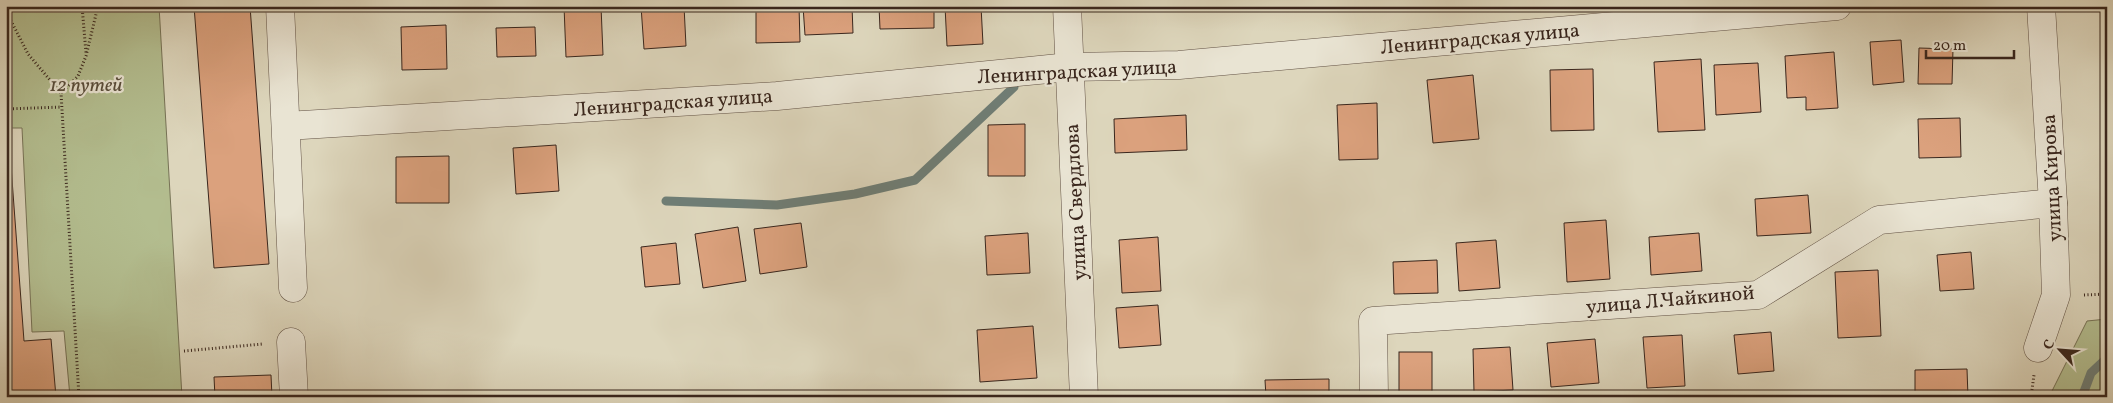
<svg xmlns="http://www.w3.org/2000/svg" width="2113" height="403" viewBox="0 0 2113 403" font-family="Vollkorn,serif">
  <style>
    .green { fill: #b3bd8f; stroke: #767256 }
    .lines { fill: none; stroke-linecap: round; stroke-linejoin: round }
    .stream { stroke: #6f7e76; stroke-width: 9 }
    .building { fill: #dba17d; stroke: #39261d }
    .minor-casing { stroke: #625245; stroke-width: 29 }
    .path { stroke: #39261d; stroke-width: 3; stroke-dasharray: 1 2.5; stroke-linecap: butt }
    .minor { stroke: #e9e4d3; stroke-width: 28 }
    .labels { text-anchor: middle; stroke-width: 4.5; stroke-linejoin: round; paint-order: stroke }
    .street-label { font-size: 20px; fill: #39261d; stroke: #e9e4d3 }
    .park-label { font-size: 20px; font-style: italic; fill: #584c3a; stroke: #e9e4d3 }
  </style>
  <rect width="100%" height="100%" fill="#ddd6bc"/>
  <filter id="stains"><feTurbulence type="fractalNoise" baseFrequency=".004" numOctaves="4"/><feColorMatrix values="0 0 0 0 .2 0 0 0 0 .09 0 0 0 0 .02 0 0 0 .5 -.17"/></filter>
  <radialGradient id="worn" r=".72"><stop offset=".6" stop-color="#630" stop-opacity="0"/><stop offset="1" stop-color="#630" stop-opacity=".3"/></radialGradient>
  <g class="green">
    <polygon points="6,6 159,6 182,397 70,397 64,331 32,332 22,128 6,128"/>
    <polygon points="2107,319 2107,397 2049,397 2087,321"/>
  </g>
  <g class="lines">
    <g class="stream">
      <polyline points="666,201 777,205 855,194 915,180 1014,87"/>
      <polyline points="2082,397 2091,373 2107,358"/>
    </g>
  </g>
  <g class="building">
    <polygon points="194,6 250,6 269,264 214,268"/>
    <polygon points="564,6 601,6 603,55 566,57"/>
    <polygon points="641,6 684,6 686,46 644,49"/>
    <polygon points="756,6 799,6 800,42 756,43"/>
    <polygon points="803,6 852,6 853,33 805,35"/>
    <polygon points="879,6 934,6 934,28 880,29"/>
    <polygon points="945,6 981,6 983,44 947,46"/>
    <polygon points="446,25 447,69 402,70 401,27"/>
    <polygon points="535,27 536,56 497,57 496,28"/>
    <polygon points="1901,40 1904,82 1873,85 1870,42"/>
    <polygon points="1919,48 1953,49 1952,84 1918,84"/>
    <polygon points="1834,52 1838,108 1806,110 1806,97 1787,98 1785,56"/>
    <polygon points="1701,59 1705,130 1658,132 1654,62"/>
    <polygon points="1758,63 1761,112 1716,115 1714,65"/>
    <polygon points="1593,69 1594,130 1551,131 1550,70"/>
    <polygon points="1473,75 1479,139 1433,143 1427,80"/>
    <polygon points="1377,103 1378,159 1339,160 1337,105"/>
    <polygon points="1186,115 1187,150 1115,153 1114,119"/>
    <polygon points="1960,118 1961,157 1919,158 1918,119"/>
    <polygon points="1025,124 1025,176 988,176 988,125"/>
    <polygon points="556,145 559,191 516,194 513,148"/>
    <polygon points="449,156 449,203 396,203 396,157"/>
    <polygon points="11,166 24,341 51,339 56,397 6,397 6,167"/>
    <polygon points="1808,195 1811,233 1757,236 1755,199"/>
    <polygon points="1606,220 1610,279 1567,282 1564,223"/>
    <polygon points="801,223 807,267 760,274 754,229"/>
    <polygon points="738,227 746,281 703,288 695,234"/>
    <polygon points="1028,233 1030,273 987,275 985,236"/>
    <polygon points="1699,233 1702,271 1651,275 1649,237"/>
    <polygon points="1158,237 1161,291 1122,293 1119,240"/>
    <polygon points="1496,240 1500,288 1459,291 1456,243"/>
    <polygon points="676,243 680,284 645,287 641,247"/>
    <polygon points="1971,252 1974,289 1940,291 1937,255"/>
    <polygon points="1437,260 1438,293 1394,294 1393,262"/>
    <polygon points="1878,270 1881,336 1838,338 1835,272"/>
    <polygon points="1158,305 1161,345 1119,348 1116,308"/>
    <polygon points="1033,326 1037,378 980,382 977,330"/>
    <polygon points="1771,332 1774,371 1738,374 1734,335"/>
    <polygon points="1682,335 1685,386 1647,388 1643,337"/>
    <polygon points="1595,339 1599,383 1551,387 1547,343"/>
    <polygon points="1510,347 1513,390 1474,392 1473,349"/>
    <rect x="1399" y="352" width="33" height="45"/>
    <polygon points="1967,369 1968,397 1915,397 1915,370"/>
    <polygon points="271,375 272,397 215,397 214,377"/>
    <polygon points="1329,379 1329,397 1266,397 1265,380"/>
  </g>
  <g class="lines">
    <g class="minor-casing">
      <g id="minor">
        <polyline points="280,6 293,288"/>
        <polyline points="1067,6 1084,397"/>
        <polyline points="286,126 777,96 1069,67 1179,65 1837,6"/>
        <polyline points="291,342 294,397"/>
        <polyline points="2038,348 2056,295 2053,203 2041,6"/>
        <polyline points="1374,397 1373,321 1758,295 1879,220 2053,203"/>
      </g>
    </g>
    <g class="path">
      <polyline points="82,6 86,53"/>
      <polyline points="6,11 28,54 61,93"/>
      <polyline points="6,109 62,107"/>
      <polyline points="2084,295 2107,294"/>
      <polyline points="184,351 263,344"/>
      <polyline points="79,397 61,93 78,76 86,56 98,6"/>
      <polyline points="2031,397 2034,375"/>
    </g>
    <use href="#minor" class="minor"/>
  </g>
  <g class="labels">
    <g class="street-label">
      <text transform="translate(1480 38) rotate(-5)" y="7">Ленинградская улица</text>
      <text transform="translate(1077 71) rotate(-3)" y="7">Ленинградская улица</text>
      <text transform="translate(673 102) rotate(-4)" y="7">Ленинградская улица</text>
      <text transform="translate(2051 178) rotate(-93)" y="7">улица Кирова</text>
      <text transform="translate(1075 202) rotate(-93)" y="7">улица Свердлова</text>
      <text transform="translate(1670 299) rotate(-5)" y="7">улица Л.Чайкиной</text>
    </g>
    <g class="park-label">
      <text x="86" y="91">12 путей</text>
    </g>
  </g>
  <rect width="2113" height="403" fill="none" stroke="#ddd6bc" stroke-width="25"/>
  <rect x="8" y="8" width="2098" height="388" fill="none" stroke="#39261d" stroke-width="2.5"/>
  <rect x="12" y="12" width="2088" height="378" fill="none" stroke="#39261d"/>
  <g transform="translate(2060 350) rotate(296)" stroke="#e9e4d3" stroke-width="4" paint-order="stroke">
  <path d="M0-4L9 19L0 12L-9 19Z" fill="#39261d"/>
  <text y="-8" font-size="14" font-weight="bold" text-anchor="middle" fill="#39261d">С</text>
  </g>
  <path d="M1926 50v8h88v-8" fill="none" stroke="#39261d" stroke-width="2.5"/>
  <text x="1933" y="50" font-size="15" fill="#39261d" stroke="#e9e4d3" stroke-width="4" paint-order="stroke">20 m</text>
  <rect width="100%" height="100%" filter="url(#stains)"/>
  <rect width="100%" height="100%" fill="url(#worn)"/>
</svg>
